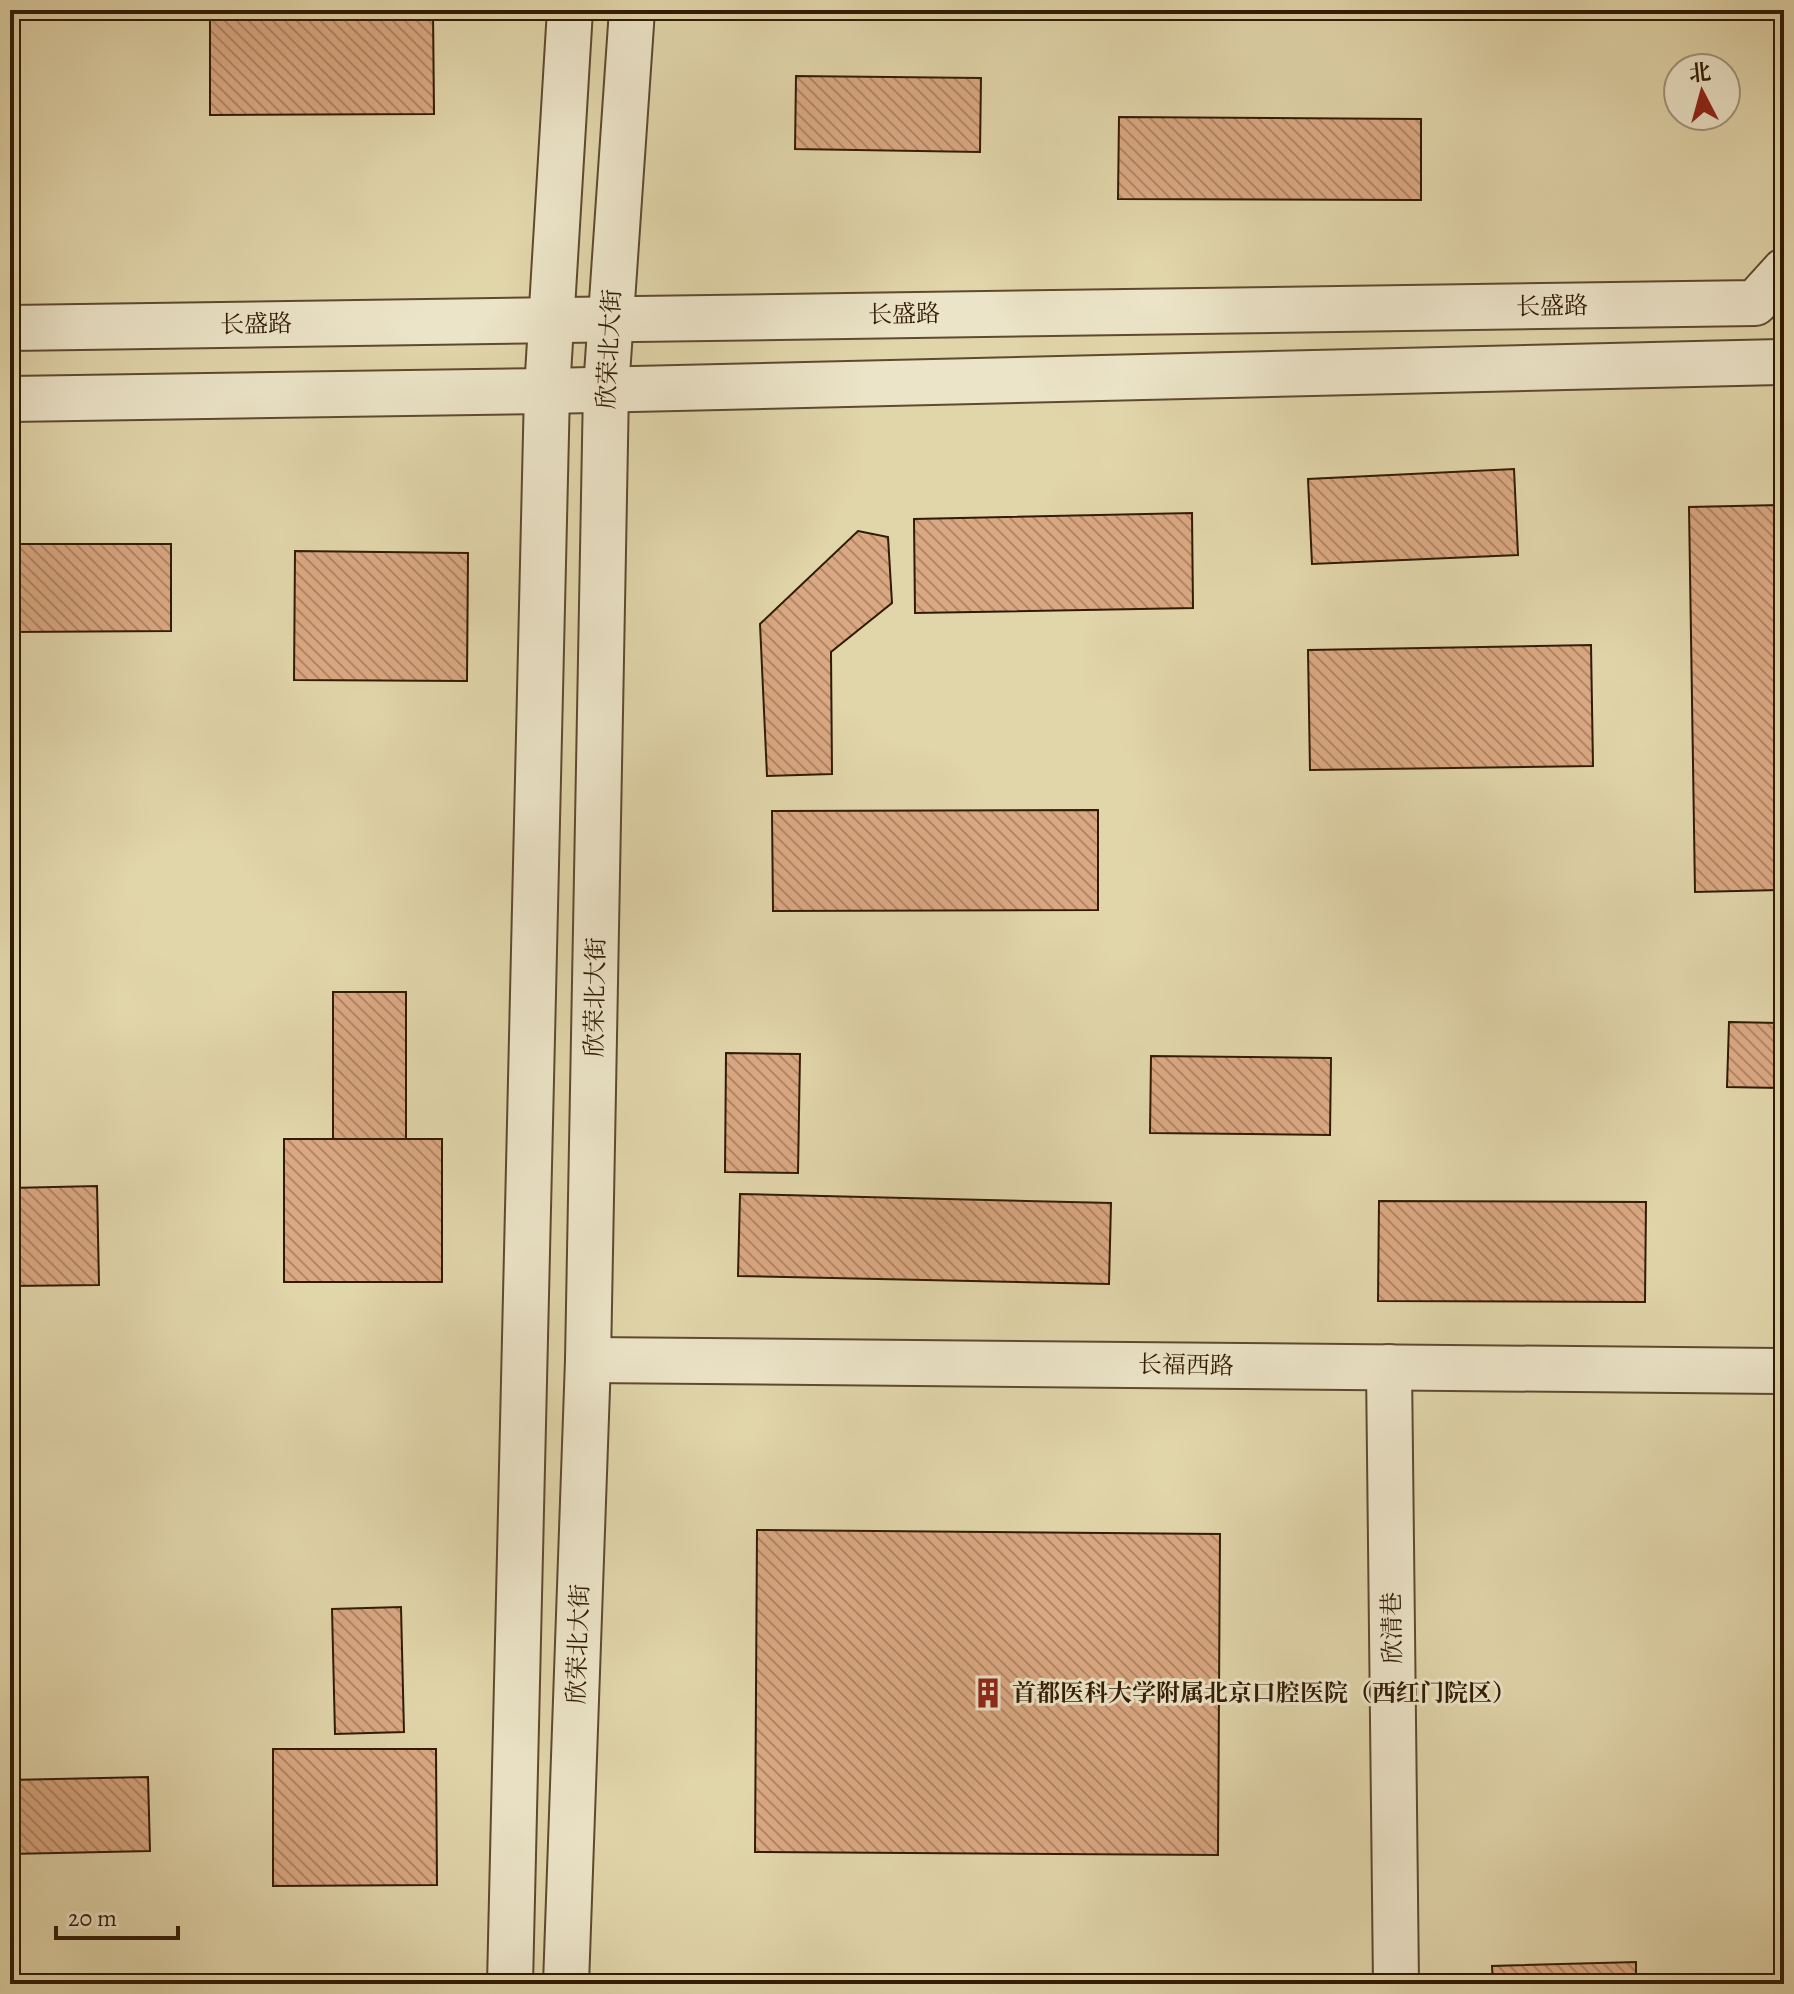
<svg xmlns="http://www.w3.org/2000/svg" width="1794" height="1994" viewBox="0 0 1794 1994" font-family="Alegreya,'Noto Serif SC',serif">
  <style>
    .building { fill: url(#building-back-hatch); stroke: #321b05; stroke-width: 2 }
    .lines { fill: none; stroke-linecap: round; stroke-linejoin: round }
    .minor-casing { stroke: #5e4a2e; stroke-width: 48 }
    .minor { stroke: #ece4c8; stroke-width: 44 }
    .labels { text-anchor: middle; stroke-width: 6; stroke-linejoin: round; paint-order: stroke }
    .street-label { font-size: 24px; fill: #321b05; stroke: #ece4c8 }
    .poi-label { font-size: 24px; font-weight: bold; fill: #321b05; stroke: #ece4c8; text-anchor: start }
  </style>
  <defs>
    <pattern id="building-back-hatch" width="6" height="6" patternUnits="userSpaceOnUse" patternTransform="scale(2)"><rect width="6" height="6" fill="#daa882"/><path d="M-1 5l2 2M0 0l6 6M5-1l2 2" fill="none" stroke="#b18868"/></pattern>
  </defs>
  <rect width="100%" height="100%" fill="#e1d5aa"/>
  <filter id="stains"><feTurbulence type="fractalNoise" baseFrequency=".0025" numOctaves="4"/><feColorMatrix values="0 0 0 0 .2 0 0 0 0 .09 0 0 0 0 .02 0 0 0 .5 -.17"/></filter>
  <radialGradient id="worn" r=".72"><stop offset=".6" stop-color="#630" stop-opacity="0"/><stop offset="1" stop-color="#630" stop-opacity=".3"/></radialGradient>
  <g class="building">
    <polygon points="210,10 433,10 434,114 210,115"/>
    <polygon points="796,76 981,78 980,152 795,149"/>
    <polygon points="1119,117 1421,119 1421,200 1118,199"/>
    <polygon points="1514,469 1518,555 1312,564 1308,479"/>
    <polygon points="1780,505 1784,890 1695,892 1689,507"/>
    <polygon points="1192,513 1193,608 915,613 914,519"/>
    <polygon points="858,531 888,537 892,603 831,652 832,774 767,776 760,624"/>
    <polygon points="10,544 171,544 171,631 10,632"/>
    <polygon points="295,551 468,553 467,681 294,680"/>
    <polygon points="1591,645 1593,766 1310,770 1308,650"/>
    <polygon points="1098,810 1098,910 773,911 772,811"/>
    <rect x="333" y="992" width="73" height="147"/>
    <polygon points="1729,1022 1784,1023 1784,1088 1727,1087"/>
    <polygon points="726,1053 800,1054 798,1173 725,1172"/>
    <polygon points="1151,1056 1331,1058 1330,1135 1150,1133"/>
    <rect x="284" y="1139" width="158" height="143"/>
    <polygon points="97,1186 99,1285 10,1286 10,1188"/>
    <polygon points="740,1194 1111,1203 1109,1284 738,1276"/>
    <polygon points="1379,1201 1646,1202 1645,1302 1378,1301"/>
    <polygon points="757,1530 1220,1534 1218,1855 755,1852"/>
    <polygon points="401,1607 404,1732 335,1734 332,1609"/>
    <polygon points="273,1749 436,1749 437,1885 273,1886"/>
    <polygon points="148,1777 150,1851 10,1854 10,1780"/>
    <polygon points="1636,1962 1636,1984 1493,1984 1492,1966"/>
  </g>
  <g class="lines">
    <g class="minor-casing">
      <g id="minor">
        <polyline points="10,328 1755,303 1784,271"/>
        <polyline points="10,399 547,391 1784,362"/>
        <polyline points="588,1360 1784,1371"/>
        <polyline points="1389,1367 1396,1984"/>
        <polyline points="510,1984 547,391 570,10"/>
        <polyline points="566,1984 588,1360 606,389 632,10"/>
      </g>
    </g>
    <use href="#minor" class="minor"/>
  </g>
  <defs>
    <g id="building-bare" transform="scale(2.4)"><path d="M-4-6H4V6H1V3H-1V6H-4ZM-2.5-4.3h1.7v1.8h-1.7ZM.8-4.3h1.7v1.8H.8ZM-2.5-1h1.7V.8h-1.7ZM.8-1h1.7V.8H.8Z" fill="#8f2418" stroke="#ece4c8" stroke-width="2.5" paint-order="stroke"/></g>
  </defs>
  <g fill-rule="evenodd">
    <use href="#building-bare" x="988" y="1693"/>
  </g>
  <g class="labels">
    <g class="street-label">
      <text transform="translate(1552 306) rotate(-1)" y="8">长盛路</text>
      <text transform="translate(904 314) rotate(-1)" y="8">长盛路</text>
      <text transform="translate(256 324) rotate(-1)" y="8">长盛路</text>
      <text transform="translate(609 349) rotate(-87)" y="8">欣荣北大街</text>
      <text transform="translate(595 997) rotate(-89)" y="8">欣荣北大街</text>
      <text transform="translate(1186 1365) rotate(1)" y="8">长福西路</text>
      <text transform="translate(1392 1628) rotate(-91)" y="8">欣清巷</text>
      <text transform="translate(578 1644) rotate(-88)" y="8">欣荣北大街</text>
    </g>
    <g class="poi-label">
      <text x="1012" y="1701">首都医科大学附属北京口腔医院（西红门院区）</text>
    </g>
  </g>
  <rect width="1794" height="1994" fill="none" stroke="#e1d5aa" stroke-width="40"/>
  <rect x="12" y="12" width="1770" height="1970" fill="none" stroke="#321b05" stroke-width="4"/>
  <rect x="20" y="20" width="1754" height="1954" fill="none" stroke="#321b05" stroke-width="2"/>
  <g transform="translate(1702 92) rotate(354)"><circle r="38" fill="#ece4c8" stroke="#a2947a" stroke-width="2"/>
  <path d="M0-6L14 30L0 20L-14 30Z" fill="#8f2418"/>
  <text y="-12" font-size="22" font-weight="bold" text-anchor="middle" fill="#321b05">北</text>
  </g>
  <path d="M56 1926v12h122v-12" fill="none" stroke="#321b05" stroke-width="4"/>
  <text x="68" y="1926" font-size="24" fill="#321b05" stroke="#ece4c8" stroke-width="6" paint-order="stroke">20 m</text>
  <rect width="100%" height="100%" filter="url(#stains)"/>
  <rect width="100%" height="100%" fill="url(#worn)"/>
</svg>
